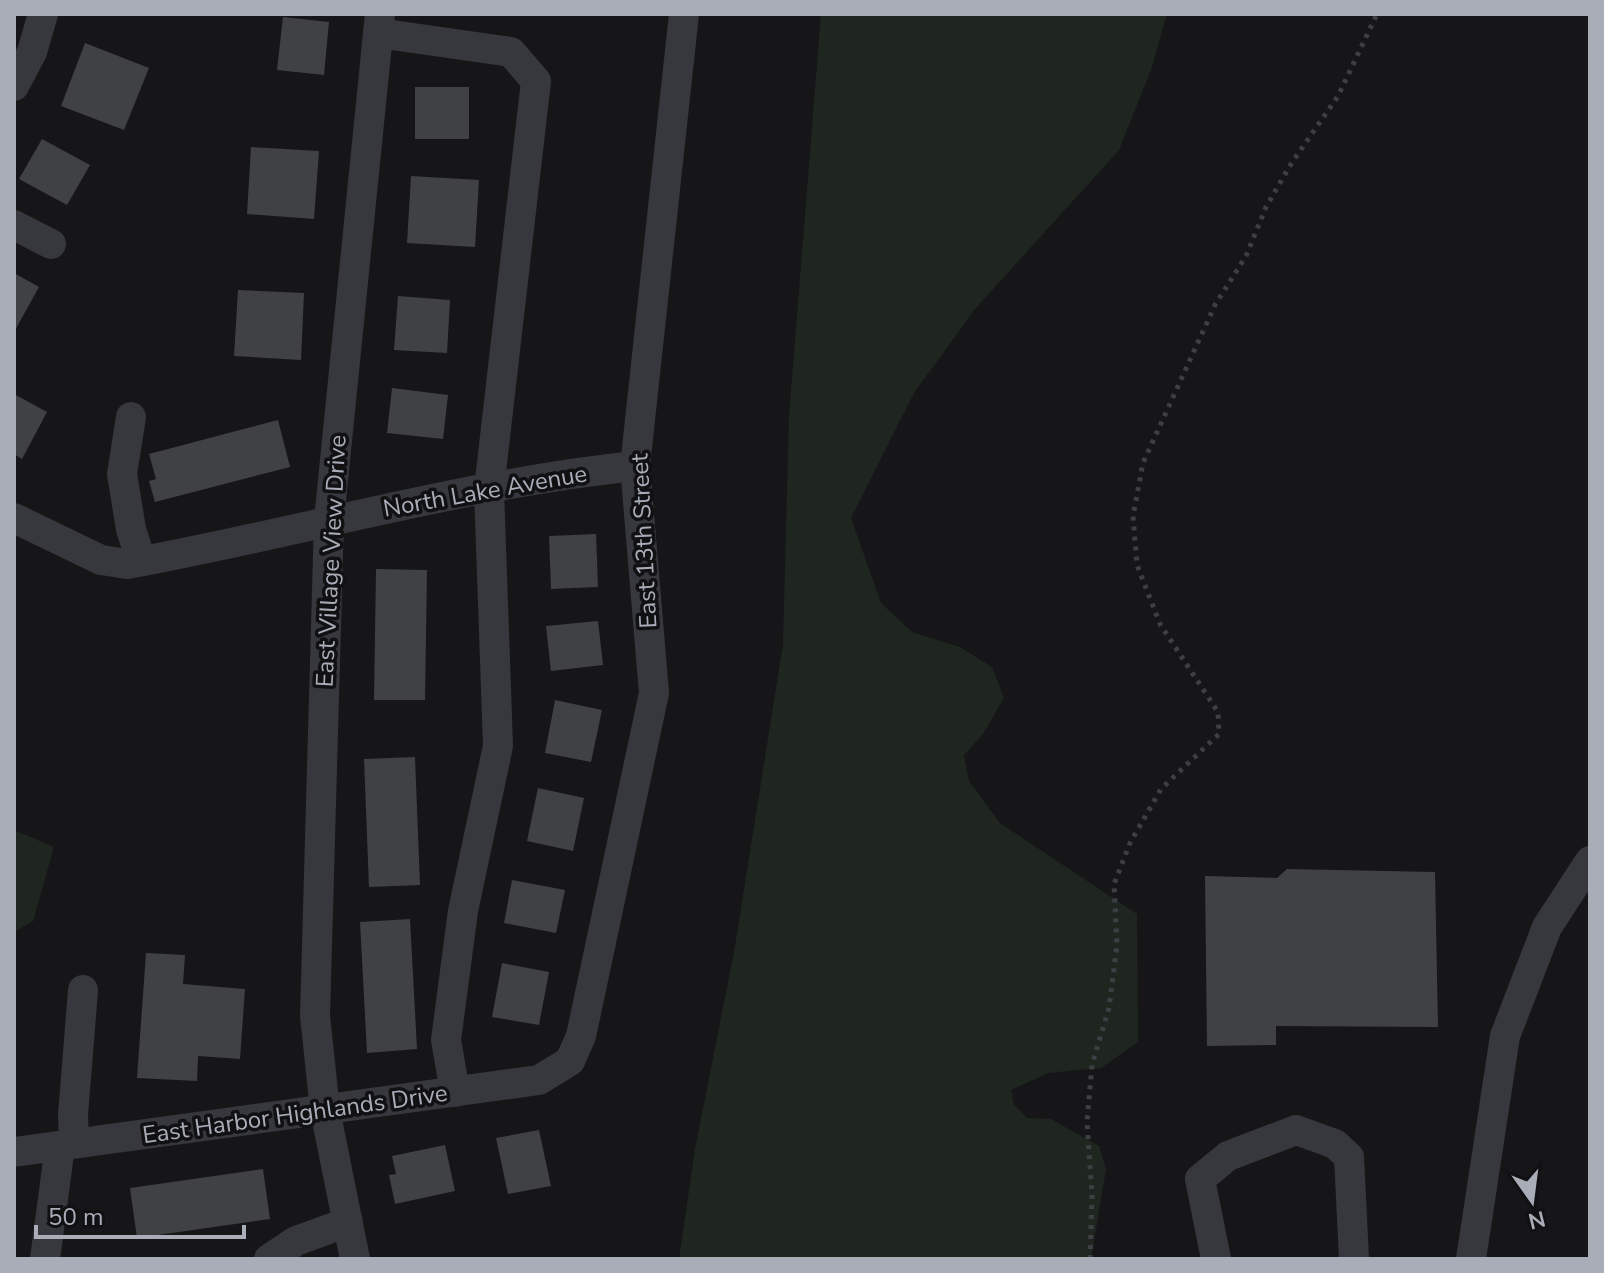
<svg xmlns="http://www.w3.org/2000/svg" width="1604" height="1273" viewBox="0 0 1604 1273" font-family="'Nunito Sans',sans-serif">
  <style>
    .green { fill: #1e261f }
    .building { fill: #404145 }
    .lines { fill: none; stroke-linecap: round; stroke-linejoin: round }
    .path { stroke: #3d3f44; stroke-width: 5; stroke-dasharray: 4 6; stroke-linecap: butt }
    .minor { stroke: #37383d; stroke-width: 30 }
    .labels { text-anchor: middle; stroke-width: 7; stroke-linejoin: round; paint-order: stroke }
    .street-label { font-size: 24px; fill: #a8adb8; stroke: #111113 }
  </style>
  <rect width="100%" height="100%" fill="#161618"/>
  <g class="green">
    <polygon points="821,14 1167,14 1151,70 1119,150 975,309 914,393 851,518 881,603 912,632 960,647 992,667 1004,698 983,734 964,755 969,781 1000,823 1137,914 1138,1042 1101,1068 1048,1073 1011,1090 1014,1105 1027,1118 1051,1119 1099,1146 1106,1169 1091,1259 679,1259 695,1149 734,952 783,644 789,416"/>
    <polygon points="14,830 54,847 33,921 14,932"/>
  </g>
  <g class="building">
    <polygon points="283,17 329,22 324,75 277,70"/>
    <polygon points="85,43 149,68 124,130 61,106"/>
    <rect x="415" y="87" width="54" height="52"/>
    <polygon points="42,139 90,165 67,205 19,179"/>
    <polygon points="251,147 319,151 314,219 247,214"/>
    <polygon points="411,176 479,180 475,247 407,243"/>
    <polygon points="14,273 39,287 14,332"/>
    <polygon points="238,290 304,293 301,360 234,356"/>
    <polygon points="398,296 450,300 447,353 394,350"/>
    <polygon points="392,388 448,395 443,439 387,433"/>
    <polygon points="14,394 47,412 22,459 14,454"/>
    <polygon points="278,420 290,467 155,502 149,481 156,479 149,454"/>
    <polygon points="596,534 598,587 551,589 549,536"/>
    <polygon points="376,569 427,570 425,700 374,700"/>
    <polygon points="598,621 603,665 551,671 546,626"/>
    <polygon points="555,700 602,710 591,762 545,753"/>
    <polygon points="415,757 420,885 369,887 364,759"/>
    <polygon points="538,788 584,798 573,851 527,841"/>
    <polygon points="1287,869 1435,872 1438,1027 1276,1026 1276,1045 1207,1046 1205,876 1277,878"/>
    <polygon points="512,880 565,890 556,933 504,923"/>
    <polygon points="410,919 417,1049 367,1053 360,922"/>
    <polygon points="146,953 185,955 183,984 245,989 240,1059 198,1056 197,1081 137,1078"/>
    <polygon points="502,963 549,972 539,1025 492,1017"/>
    <polygon points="539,1130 551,1186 508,1194 496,1138"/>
    <polygon points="445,1145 455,1191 395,1204 389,1175 396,1174 392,1156"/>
    <polygon points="263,1169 270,1219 137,1238 130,1188"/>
  </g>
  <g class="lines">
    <polyline class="path" points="1090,1259 1092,1195 1087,1122 1092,1065 1109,1008 1117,945 1114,884 1130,843 1161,789 1219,734 1218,712 1160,624 1137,565 1133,516 1143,463 1215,305 1246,256 1266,207 1291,164 1338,96 1377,14"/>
    <g class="minor">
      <polyline points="378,33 511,52 536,81 489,489 498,746 463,911 446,1040 455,1092"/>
      <polyline points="14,86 32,52 43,14"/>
      <polyline points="14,225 51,244"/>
      <polyline points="131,417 122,474 131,529 141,561"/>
      <path d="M14 518 101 560 127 564C297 533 463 484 635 466"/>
      <polyline points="74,1143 73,1115 83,990"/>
      <polyline points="14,1152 539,1080 570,1061 581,1036 654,693 635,466 684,14"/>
      <polyline points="45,1259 60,1146"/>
      <polyline points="269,1259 296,1241 348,1222"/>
      <polyline points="355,1259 325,1110 315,1016 329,520 380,14"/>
      <polyline points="1216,1259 1200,1179 1228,1156 1296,1130 1335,1144 1349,1157 1354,1259"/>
      <polyline points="1471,1259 1505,1036 1547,927 1590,861"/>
    </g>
  </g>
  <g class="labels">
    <g class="street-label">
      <text transform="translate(485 491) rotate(-10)" y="8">North Lake Avenue</text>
      <text transform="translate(644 541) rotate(-93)" y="8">East 13th Street</text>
      <text transform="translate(331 561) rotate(-87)" y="8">East Village View Drive</text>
      <text transform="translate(295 1114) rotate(-8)" y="8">East Harbor Highlands Drive</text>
    </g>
  </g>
  <rect width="1604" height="1273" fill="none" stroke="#a8adb8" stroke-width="32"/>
  <g transform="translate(1532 1201) rotate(166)" stroke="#111113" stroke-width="6" paint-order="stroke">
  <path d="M0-6L14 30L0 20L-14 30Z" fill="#a8adb8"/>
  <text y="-12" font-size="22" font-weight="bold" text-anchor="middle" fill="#a8adb8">N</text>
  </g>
  <path d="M36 1225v12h208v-12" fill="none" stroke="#a8adb8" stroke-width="4"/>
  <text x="48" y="1225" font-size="24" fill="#a8adb8" stroke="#111113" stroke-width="6" paint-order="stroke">50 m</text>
</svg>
